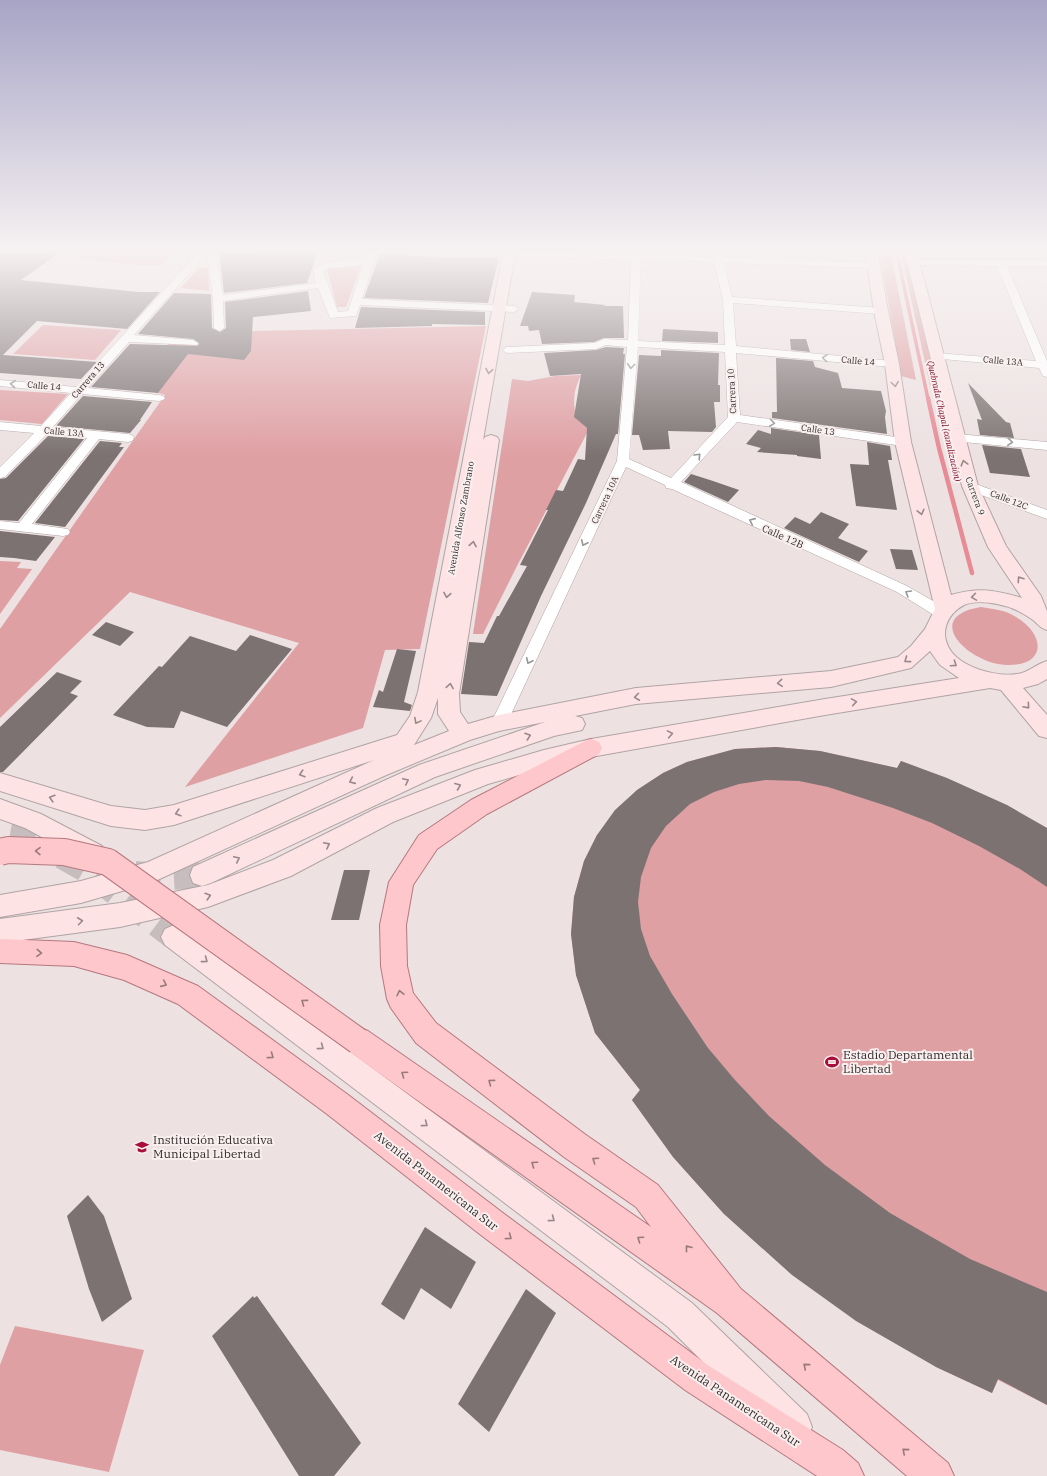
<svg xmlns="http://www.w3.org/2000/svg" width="1047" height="1476" viewBox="0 0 1047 1476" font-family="'IBM Plex Serif',serif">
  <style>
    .green { fill: #dfa0a4 }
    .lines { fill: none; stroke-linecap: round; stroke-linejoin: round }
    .stream-far1 { stroke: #e78b94; stroke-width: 3.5 }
    .stream { stroke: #e78b94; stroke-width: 4.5 }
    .building { fill: #7c7272 }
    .secondary-tunnel { stroke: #c8bdbe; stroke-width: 26; stroke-dasharray: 26 13; stroke-linecap: butt }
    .street-casing { stroke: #afa4a4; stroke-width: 1 }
    .secondary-casing { stroke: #afa4a4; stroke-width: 2 }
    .primary-casing { stroke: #b5787e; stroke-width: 2 }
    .street { fill: #fff; fill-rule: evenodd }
    .secondary { fill: #fee3e5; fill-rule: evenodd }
    .primary { fill: #fdc7cb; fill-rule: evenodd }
    .primary-bridge-casing { stroke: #b5787e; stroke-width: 28; stroke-linecap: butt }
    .primary-bridge { stroke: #fdc7cb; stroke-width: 26 }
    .oneway { stroke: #989696 }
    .oneway2 { stroke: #98888a }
    .oneway3 { stroke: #987a7c }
    .labels { text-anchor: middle; stroke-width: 4; stroke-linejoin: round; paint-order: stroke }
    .far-street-label { font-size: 9px; fill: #322d2e; stroke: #faefef }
    .far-water-label { font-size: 9px; font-style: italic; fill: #83152f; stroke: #faefef }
    .street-label { font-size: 10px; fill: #322d2e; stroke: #faefef }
    .near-poi-label { font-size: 12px; fill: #322d2e; stroke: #faefef; text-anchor: start }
    .near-street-label { font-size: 12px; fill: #322d2e; stroke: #faefef }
  </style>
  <rect width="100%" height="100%" fill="#ede1e2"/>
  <g class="green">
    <polygon points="85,249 178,249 164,263 154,266 84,260 78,256"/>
    <polygon points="879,249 890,249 916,380 901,376"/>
    <polygon points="900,249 907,249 940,388 930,385"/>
    <polygon points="361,266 346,307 337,307 327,269"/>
    <polygon points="200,267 208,268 209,291 181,288"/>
    <polygon points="43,325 121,330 95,360 13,354"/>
    <polygon points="486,326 420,649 385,650 363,728 185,787 299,643 130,592 0,718 0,629 165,395 151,391 149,367 169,343 200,345 210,332"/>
    <path d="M581 375C573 392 573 400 576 418L587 428V433L518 564 483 634H473L512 379 528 381 555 376Z"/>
    <polygon points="0,390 68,394 42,424 0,420"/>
    <polygon points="0,561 21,562 17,568 32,569 0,614"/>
    <path d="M981 607C993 609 1006 610 1016 617 1045 634 1047 665 1009 665 971 666 919 617 981 607Z"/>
    <path d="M776 747 820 751 897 768 901 761C952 780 999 801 1047 828V1405L998 1380 992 1393 936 1367 724 1214 673 1157 632 1100 640 1090 595 1033 576 975 571 934 574 897 584 861 597 835 637 790 663 773 687 762 735 749Z"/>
    <polygon points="15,1326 144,1350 109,1472 0,1450 0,1365"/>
  </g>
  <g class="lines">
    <polyline class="stream-far1" points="896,249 928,399"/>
    <polyline class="stream" points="928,398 939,448 972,573"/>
  </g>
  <g class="building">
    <polygon points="0,249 65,249 21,280 139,292 160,292 127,329 37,321 3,355 97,362 81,379 0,373"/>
    <polygon points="219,249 262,249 318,251 307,283 224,293"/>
    <polygon points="380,254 407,254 406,255 437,257 499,257 488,303 364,298"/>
    <polygon points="308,291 311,311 253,317 251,351 244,360 188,354 158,393 91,387 130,344 198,346 199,343 193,339 138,334 174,293 211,294 212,328 220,332 226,328 225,302"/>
    <polygon points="532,292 575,295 574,302 605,305 604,306 623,306 624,338 604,338 594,342 542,344 539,330 529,331 528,326 520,326"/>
    <polygon points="361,307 485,312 485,325 432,324 432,326 355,328"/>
    <polygon points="663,329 718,332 718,343 662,341"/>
    <polygon points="790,339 806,339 810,352 791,350"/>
    <polygon points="606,347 624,348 623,354 625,354 618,434 616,434 586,503 541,596 497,696 461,694 469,642 484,643 497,616 499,616 527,566 520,565 548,510 546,510 556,490 563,491 578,459 585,460 587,428 574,417 581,374 550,376 544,353 596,350"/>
    <polygon points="661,350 719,353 718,385 720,385 720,402 714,402 716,427 712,432 668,431 670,449 643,450 639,435 632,435 639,355 661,356"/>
    <polygon points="776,358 813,361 815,367 838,373 842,388 881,391 886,411 885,417 887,434 772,418 772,412 777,412"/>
    <polygon points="968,383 1006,422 1010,423 1014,438 980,435 977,419 982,420"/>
    <polygon points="83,396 152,402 140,420 141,420 130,433 56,426"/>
    <polygon points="771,428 819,435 821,459 797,456 797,455 757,452 761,448 746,444 758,430 771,434"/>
    <polygon points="48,436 84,439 18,521 0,520 0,479 6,478"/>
    <polygon points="100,441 122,443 119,447 124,447 65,527 35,523"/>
    <polygon points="867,442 890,446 892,460 888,460 897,510 856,506 850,464 869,465"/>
    <polygon points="982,445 1021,449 1030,477 990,473"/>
    <polygon points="691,474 713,481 739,490 728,502 684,482"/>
    <polygon points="821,512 849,524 838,538 868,551 859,562 784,528 795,517 810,524"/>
    <polygon points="0,531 55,537 36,561 14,558 0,557"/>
    <polygon points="890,549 912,550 918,570 896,569"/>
    <polygon points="106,622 134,632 120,646 92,635"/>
    <polygon points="250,635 292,649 227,727 181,711 174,728 147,727 113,715 159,666 162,667 190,636 236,651"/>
    <polygon points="397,649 416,651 404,702 412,705 410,711 373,707 379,690 383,692"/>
    <polygon points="57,672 82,681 70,693 78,696 3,772 0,772 0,727"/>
    <polygon points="776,747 820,751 897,768 901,761 947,778 1007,805 1047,828 1047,887 1020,869 979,846 932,823 893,808 828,787 799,781 766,780 739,784 714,792 690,804 666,826 651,848 641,877 638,902 641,929 650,956 672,994 708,1048 735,1080 769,1116 825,1165 890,1213 970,1259 1047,1292 1047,1405 998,1379 992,1393 936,1367 856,1321 792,1275 724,1214 673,1157 632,1100 640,1090 595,1033 576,975 571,934 574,897 584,861 597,835 615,810 637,790 663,773 687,762 735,749"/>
    <polygon points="344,870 370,870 359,920 331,920"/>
    <polygon points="88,1195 104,1216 132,1299 102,1322 89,1289 67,1216"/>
    <polygon points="425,1227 476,1262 451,1309 421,1288 404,1320 381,1304"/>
    <polygon points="526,1289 556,1313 489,1432 458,1404"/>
    <polygon points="253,1296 254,1298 257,1296 361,1443 334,1476 299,1476 212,1336"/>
  </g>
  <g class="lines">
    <g class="secondary-tunnel">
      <polyline points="11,829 29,832 69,851"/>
      <polyline points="62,856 85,869 174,937"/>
      <polyline points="135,874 169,877 202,875"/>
    </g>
    <g class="street-casing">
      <g id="street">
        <path d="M201 249H216L223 295 316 283 313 270 315 268 329 262 365 259 368 249H378L362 299 514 306 519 309 514 312 360 305 356 316 330 318 318 288 223 301 224 328 219 331 214 328 213 299 207 254 134 335 193 340 198 343 197 345 129 342 88 388 159 395 163 396 165 398 163 400 159 401 82 394 53 427 128 434 132 435 134 438 132 441 128 442 99 439 32 524 68 529 70 532 68 535 63 536 0 529V521L19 523 87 438 47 434 5 477 0 478V467L34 433 0 430V422L41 426 71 393 0 386V380L76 387ZM363 265 348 311 338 312 323 271 331 268Z"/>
        <path d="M395 249H496L713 257 711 249H721L723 257 877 263 879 265 874 268 724 263 732 297 881 308 886 311 881 314 733 303 736 346 892 361 898 364 892 367 736 353 740 415 903 438 907 439 909 442 907 445 903 446 737 422 681 482 907 586 947 609 950 613 947 617 942 618 937 617 897 592 672 489 666 488 665 485 626 467 507 723 505 728 499 729 493 728 491 723 617 461 627 347 606 345 596 349 507 353 502 350 507 347 594 343 604 339 628 340 631 260 399 252ZM641 260 714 262 723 300 725 345 638 341ZM638 347 725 352 728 417 671 478 629 459Z"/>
        <polygon points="914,260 1047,260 1047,266 1007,266 1047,361 1047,377 1043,376 1039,368 932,358 931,356 936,353 1036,361 997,266 911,265 909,263 911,261"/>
        <polygon points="957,434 1047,442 1047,450 953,441 951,438 953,435"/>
        <polygon points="970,482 1047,510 1047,519 965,489 963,486 965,483"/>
      </g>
    </g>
    <g class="secondary-casing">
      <g id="secondary">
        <path d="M504 249H516L483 440 485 437 491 435 497 437 499 440 459 694 460 712 468 724 499 715 636 688 831 671 898 657 911 646 925 629 935 609 895 442 885 364 874 311 865 249H877L888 311 899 364 911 442 951 595C980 587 994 590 1022 598L988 547 962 486 904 249H916L978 486 1006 546 1041 596 1047 611V630C1039 628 1037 622 1030 618 1020 611 1009 606 997 604 987 602 973 601 964 605 947 614 940 632 949 648 960 668 997 677 1017 674 1028 673 1036 664 1047 661V679L1038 684 1023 688 1047 715V738L1039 736 1001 690 990 688 825 715 591 757 544 768 488 784 393 822 291 876 208 907 120 927 0 943V919L120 903 208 885 273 860 377 808 475 770 544 750 591 739 825 699 959 678 940 665 930 651 911 668 831 687 636 704 575 716 582 718 585 724 582 730 554 736 435 777 211 883 202 886 193 883 190 875 193 867 419 765 545 722 499 731 470 740 384 776 153 882 81 903 0 917V895L81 881 148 862 374 760 174 825 145 830 111 826 0 791V773L111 806 145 810 174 805 397 735 410 716 418 692ZM438 698V714L449 731 414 745 431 718Z"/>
        <polygon points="0,799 41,814 102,846 105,853 102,860 93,863 84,860 25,828 0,819"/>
        <polygon points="174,925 183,929 692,1303 807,1414 812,1427 807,1440 794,1445 781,1440 668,1327 165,945 161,937 165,929"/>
      </g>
    </g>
    <g class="primary-casing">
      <g id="primary">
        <polygon points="591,739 599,742 602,748 599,754 487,814 437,849 413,885 406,925 407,966 413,993 436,1023 586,1135 658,1185 741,1289 948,1463 954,1476 907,1476 717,1313 348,1051 344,1041 348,1031 358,1027 368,1031 651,1227 636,1207 564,1157 416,1043 391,1008 387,999 381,966 380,925 389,882 419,835 471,800 583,742"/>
        <polygon points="0,939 74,942 127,955 198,986 347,1094 499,1210 709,1366 843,1450 858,1463 864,1476 817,1476 685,1390 477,1232 327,1114 178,1004 124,980 74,966 0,963"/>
      </g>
    </g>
    <use href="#street" class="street"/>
    <use href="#secondary" class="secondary"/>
    <use href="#primary" class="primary"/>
    <g class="primary-bridge-casing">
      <polyline id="primary-bridge" points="0,852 8,850 64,852 108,862 358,1041"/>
    </g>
    <use href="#primary-bridge" class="primary-bridge"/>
  </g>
  <defs><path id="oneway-chevron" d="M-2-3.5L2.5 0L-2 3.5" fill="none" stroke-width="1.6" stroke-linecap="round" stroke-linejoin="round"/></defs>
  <g class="oneway">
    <use href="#oneway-chevron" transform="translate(825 358) rotate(-175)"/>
    <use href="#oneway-chevron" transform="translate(631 366) rotate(95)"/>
    <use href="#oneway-chevron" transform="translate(13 384) rotate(-175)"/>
    <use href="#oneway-chevron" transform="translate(772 423) rotate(8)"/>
    <use href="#oneway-chevron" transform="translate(1010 442) rotate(5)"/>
    <use href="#oneway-chevron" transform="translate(698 456) rotate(-47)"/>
    <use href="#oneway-chevron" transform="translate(752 521) rotate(-156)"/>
    <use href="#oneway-chevron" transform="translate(584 543) rotate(115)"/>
    <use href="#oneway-chevron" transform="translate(908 593) rotate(-149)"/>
    <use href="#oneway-chevron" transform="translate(529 661) rotate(115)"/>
  </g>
  <g class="oneway2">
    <use href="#oneway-chevron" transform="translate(489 371) rotate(100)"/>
    <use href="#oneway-chevron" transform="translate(895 384) rotate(82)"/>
    <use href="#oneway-chevron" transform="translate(964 463) rotate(-105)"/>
    <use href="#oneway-chevron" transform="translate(921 512) rotate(76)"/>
    <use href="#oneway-chevron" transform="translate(473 544) rotate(-80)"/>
    <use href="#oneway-chevron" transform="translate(1020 579) rotate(-124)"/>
    <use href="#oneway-chevron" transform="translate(447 595) rotate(100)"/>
    <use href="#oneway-chevron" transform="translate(974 597) rotate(171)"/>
    <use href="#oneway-chevron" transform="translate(907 660) rotate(144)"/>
    <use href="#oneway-chevron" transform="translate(954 664) rotate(34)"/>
    <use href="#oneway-chevron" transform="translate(780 683) rotate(175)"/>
    <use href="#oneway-chevron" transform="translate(450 686) rotate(-81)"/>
    <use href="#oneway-chevron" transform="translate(637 697) rotate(172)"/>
    <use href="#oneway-chevron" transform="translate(854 702) rotate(-9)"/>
    <use href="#oneway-chevron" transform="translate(1027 706) rotate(49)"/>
    <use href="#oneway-chevron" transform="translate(417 721) rotate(118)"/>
    <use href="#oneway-chevron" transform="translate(670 734) rotate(-10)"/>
    <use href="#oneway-chevron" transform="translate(528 736) rotate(-19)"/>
    <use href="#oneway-chevron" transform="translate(302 774) rotate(162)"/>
    <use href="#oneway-chevron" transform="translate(352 781) rotate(156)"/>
    <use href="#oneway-chevron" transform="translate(406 781) rotate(-25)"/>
    <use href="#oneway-chevron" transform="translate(458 786) rotate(-22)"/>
    <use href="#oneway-chevron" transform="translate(52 798) rotate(-163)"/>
    <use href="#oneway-chevron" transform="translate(178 813) rotate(164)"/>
    <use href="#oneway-chevron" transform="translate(327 845) rotate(-27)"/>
    <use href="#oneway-chevron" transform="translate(237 859) rotate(-25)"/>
    <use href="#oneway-chevron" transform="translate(208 896) rotate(-17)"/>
    <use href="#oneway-chevron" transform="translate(80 921) rotate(-7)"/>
    <use href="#oneway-chevron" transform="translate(205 960) rotate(37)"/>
    <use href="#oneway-chevron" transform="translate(321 1047) rotate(37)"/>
    <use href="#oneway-chevron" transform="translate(425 1124) rotate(37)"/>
    <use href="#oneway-chevron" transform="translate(552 1219) rotate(37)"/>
  </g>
  <g class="oneway3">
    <use href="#oneway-chevron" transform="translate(38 851) rotate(-179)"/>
    <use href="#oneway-chevron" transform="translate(39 953) rotate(3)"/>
    <use href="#oneway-chevron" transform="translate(164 984) rotate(24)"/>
    <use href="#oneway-chevron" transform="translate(400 993) rotate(-103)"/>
    <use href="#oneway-chevron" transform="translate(304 1002) rotate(-144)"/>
    <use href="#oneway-chevron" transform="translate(271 1056) rotate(36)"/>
    <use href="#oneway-chevron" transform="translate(404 1074) rotate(-145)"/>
    <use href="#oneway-chevron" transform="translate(491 1082) rotate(-143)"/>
    <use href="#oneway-chevron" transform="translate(595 1160) rotate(-146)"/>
    <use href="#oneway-chevron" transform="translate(534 1164) rotate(-145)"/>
    <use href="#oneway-chevron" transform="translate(509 1237) rotate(37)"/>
    <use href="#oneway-chevron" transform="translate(640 1239) rotate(-145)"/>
    <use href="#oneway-chevron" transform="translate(688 1248) rotate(-128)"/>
    <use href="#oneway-chevron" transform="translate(806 1366) rotate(-140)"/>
    <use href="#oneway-chevron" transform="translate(905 1451) rotate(-140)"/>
  </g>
  <linearGradient id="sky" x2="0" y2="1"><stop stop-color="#a7a4c6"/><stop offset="0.55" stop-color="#f7f2f2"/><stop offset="1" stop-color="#f7f2f2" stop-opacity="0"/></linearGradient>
  <rect width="1047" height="456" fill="url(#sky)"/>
  <defs>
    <g id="stadium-bare" transform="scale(1.08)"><path d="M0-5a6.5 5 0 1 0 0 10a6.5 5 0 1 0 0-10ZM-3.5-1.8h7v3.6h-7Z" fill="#a70f3a" stroke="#faefef" stroke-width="2.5" paint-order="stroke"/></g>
    <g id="school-bare" transform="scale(1.08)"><path d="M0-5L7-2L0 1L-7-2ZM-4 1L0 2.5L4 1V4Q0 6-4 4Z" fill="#a70f3a" stroke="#faefef" stroke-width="2.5" paint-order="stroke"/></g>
  </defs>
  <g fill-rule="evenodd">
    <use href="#stadium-bare" x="832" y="1062"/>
    <use href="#school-bare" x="142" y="1147"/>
  </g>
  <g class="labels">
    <g class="far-street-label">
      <text transform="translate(858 361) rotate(5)" y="3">Calle 14</text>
      <text transform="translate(1003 361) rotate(5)" y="3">Calle 13A</text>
      <text transform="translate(88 380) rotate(-49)" y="3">Carrera 13</text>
      <text transform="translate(44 386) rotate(5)" y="3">Calle 14</text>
      <text transform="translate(732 391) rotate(-93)" y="3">Carrera 10</text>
      <text transform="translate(818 430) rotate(8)" y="3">Calle 13</text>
      <text transform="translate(64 432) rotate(5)" y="3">Calle 13A</text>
      <text transform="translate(975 496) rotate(70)" y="3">Carrera 9</text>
      <text transform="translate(605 500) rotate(-65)" y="3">Carrera 10A</text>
      <text transform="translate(1009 500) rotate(21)" y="3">Calle 12C</text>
      <text transform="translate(461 518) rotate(-80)" y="3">Avenida Alfonso Zambrano</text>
    </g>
    <g class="far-water-label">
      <text transform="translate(944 421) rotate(77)" y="3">Quebrada Chapal (canalización)</text>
    </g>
    <g class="street-label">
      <text transform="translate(783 536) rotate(24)" y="4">Calle 12B</text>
    </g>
    <g class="near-poi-label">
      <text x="843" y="1059">Estadio Departamental<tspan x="843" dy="14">Libertad</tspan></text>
      <text x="153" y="1144">Institución Educativa<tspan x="153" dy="14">Municipal Libertad</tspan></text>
    </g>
    <g class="near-street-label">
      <text transform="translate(436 1181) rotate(38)" y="4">Avenida Panamericana Sur</text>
      <text transform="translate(735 1401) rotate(34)" y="4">Avenida Panamericana Sur</text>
    </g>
  </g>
</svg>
